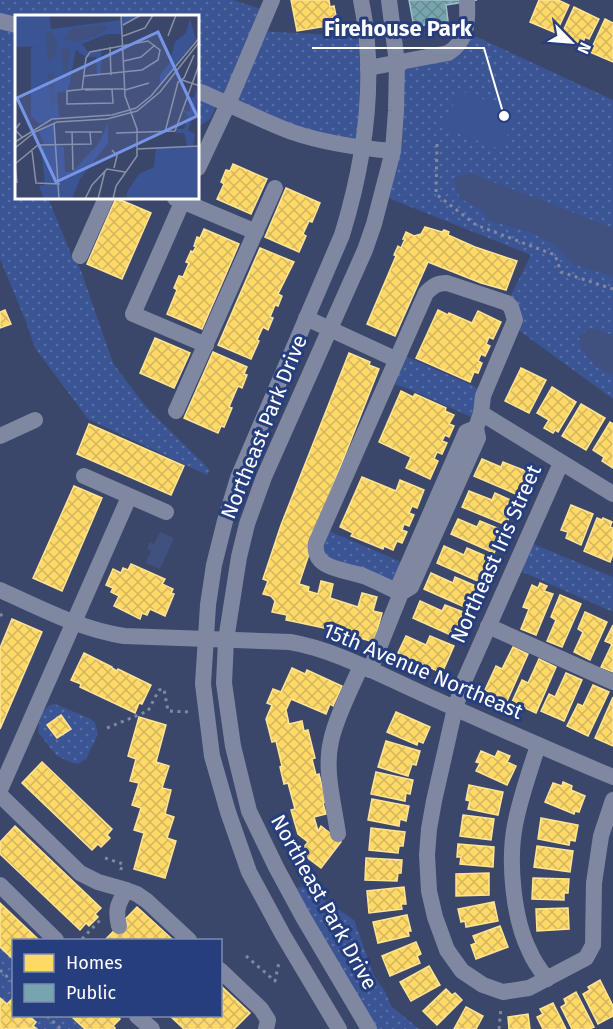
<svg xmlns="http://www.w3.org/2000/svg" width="613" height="1029" viewBox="0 0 613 1029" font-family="'Fira Sans',sans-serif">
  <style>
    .green { fill: url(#green-dots) }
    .pitch { fill: #3b5494 }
    .water { fill: #40517f }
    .homes { fill: url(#homes-cross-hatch); stroke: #ffe494; stroke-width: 1.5 }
    .public { fill: url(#public-cross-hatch); stroke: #9fc0c7; stroke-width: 1.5 }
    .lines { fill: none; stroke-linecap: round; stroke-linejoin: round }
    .path { stroke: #8088a1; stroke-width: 3; stroke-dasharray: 3 4.5; stroke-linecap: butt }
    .minor { stroke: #8088a1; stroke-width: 16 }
    .labels { text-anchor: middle; stroke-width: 6; stroke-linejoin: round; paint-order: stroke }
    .street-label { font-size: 21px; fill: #fff; stroke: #273e7e }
    .inset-road { fill: none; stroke: #8991a6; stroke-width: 1.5 }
    .view { fill: #7795e8; fill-opacity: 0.15; stroke: #7795e8; stroke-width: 3 }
    .inset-edge { fill: none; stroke: #fff; stroke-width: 3 }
    .leader { fill: none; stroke: #fff; stroke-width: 2 }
    .callout-dot { fill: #fff; stroke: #273e7e; stroke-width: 2 }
    .callout-label { font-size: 22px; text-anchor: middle; font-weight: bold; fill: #fff; stroke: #273e7e; stroke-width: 6; stroke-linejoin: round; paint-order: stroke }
  </style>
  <defs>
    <pattern id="green-dots" width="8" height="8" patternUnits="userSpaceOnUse" patternTransform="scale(1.5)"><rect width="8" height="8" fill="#3b5494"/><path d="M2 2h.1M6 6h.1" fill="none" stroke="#586ea4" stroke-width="1.8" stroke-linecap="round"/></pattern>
    <pattern id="homes-cross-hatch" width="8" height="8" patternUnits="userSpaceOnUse" patternTransform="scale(1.5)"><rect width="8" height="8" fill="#ffd966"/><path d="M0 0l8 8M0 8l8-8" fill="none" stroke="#d2b660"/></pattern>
    <pattern id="public-cross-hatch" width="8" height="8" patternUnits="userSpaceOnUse" patternTransform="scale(1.5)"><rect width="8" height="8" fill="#76a5af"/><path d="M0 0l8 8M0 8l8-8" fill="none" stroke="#698a91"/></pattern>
  </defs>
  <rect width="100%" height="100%" fill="#3b476a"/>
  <g class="green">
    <polygon points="0,0 233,0 267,11 259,31 366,37 362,148 219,100 210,119 200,126 198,130 198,16 16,16 16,118 15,121 16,124 16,198 48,198 73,259 80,268 113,363 146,407 210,470 207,475 88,419 35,348 25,319 0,259"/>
    <polygon points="466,32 613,100 613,399 513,326 507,303 531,255 381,195 397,63 448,53"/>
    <polygon points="398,353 485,391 478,420 409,389 386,381"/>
    <polygon points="322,528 408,565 400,583 335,569 316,543"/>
    <polygon points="526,541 613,577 613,612 514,568"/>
    <path d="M55 704 91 719 95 723 98 734 86 759 78 764 73 763 57 756 38 732C39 721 42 705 55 704Z"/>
    <polygon points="305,887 354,920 374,976 386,993 391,1006 419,1029 369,1029 287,888"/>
    <polygon points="0,947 13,960 13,1001 7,1004 0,998"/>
    <polygon points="29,1016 71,1016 85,1029 35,1029 33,1026 36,1022"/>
  </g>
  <polygon class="pitch" points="458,90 516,111 502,150 444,128"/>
  <g class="water">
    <polygon points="470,173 613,228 613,276 573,264 556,246 533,233 488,220 483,211 460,198 453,179"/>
    <polygon points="591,328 613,335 613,374 596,367 581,347 579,336"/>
    <polygon points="160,532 174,538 160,569 145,563 151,551 147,549 150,542 154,544"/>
  </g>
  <g class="homes">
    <polygon points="291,0 329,0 330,7 334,6 336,16 333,17 334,25 297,31"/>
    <polygon points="539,0 558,0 569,5 556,33 530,22"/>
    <polygon points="574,7 599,19 589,39 585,37 581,48 560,38"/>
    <polygon points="605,19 613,23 613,62 590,52"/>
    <polygon points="233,164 267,179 251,214 217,199 224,184 221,182 226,170 230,171"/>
    <polygon points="286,188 320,203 312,222 309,221 303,234 306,236 299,252 265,237"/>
    <polygon points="116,198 151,213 122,279 87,264"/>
    <polygon points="425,227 442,232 444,230 449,232 448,235 475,247 517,261 506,290 481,283 428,262 395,336 367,324 396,256 394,255 398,246 401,248 405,239 403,239 406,232 414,236 421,234"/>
    <polygon points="204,229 239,244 202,329 167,314 177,290 174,288 179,276 183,277 189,263 186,262 191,251 193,252 196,247 194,246 197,237 200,238"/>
    <polygon points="260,248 294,262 278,294 282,296 278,306 275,305 270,317 273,318 268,330 263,327 257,340 259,341 251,359 218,345"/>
    <polygon points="5,310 11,324 0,328 0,312"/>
    <polygon points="438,310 448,315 449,313 472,323 478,311 501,322 493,339 489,337 486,344 490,346 485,356 481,354 478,361 482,363 478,373 474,372 470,382 416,358"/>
    <polygon points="155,338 190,353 174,388 140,373"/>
    <polygon points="213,352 247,367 244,374 247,375 242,388 238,386 229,407 232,408 224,427 221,426 218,433 184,418"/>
    <polygon points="349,353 370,362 369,365 379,369 326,503 299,584 309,587 308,591 318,594 321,581 333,584 330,598 358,607 362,593 377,597 373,611 382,613 374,642 329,629 286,620 287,615 272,612 275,601 271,596 263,594 268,581 263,579 281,525"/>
    <polygon points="521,368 546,380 529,413 505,401"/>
    <polygon points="552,387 576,402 558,432 555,430 553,433 544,428 549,420 537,413"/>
    <polygon points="401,391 413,397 415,394 446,408 445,411 454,415 449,424 454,426 449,437 445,435 442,441 447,443 442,454 437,452 434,459 438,461 430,479 406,468 411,457 379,442"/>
    <polygon points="581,404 605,418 586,450 562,436"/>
    <polygon points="610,422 613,424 613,468 602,461 604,457 593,450"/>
    <polygon points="89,424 184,466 171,495 77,454"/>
    <polygon points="482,459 501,467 503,462 531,473 525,487 522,486 518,495 474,476"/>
    <polygon points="362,477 396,491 400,480 424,490 417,508 412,506 409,513 414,515 409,526 404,524 402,530 407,532 402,543 397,541 393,550 384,546 383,549 351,536 353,533 340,527"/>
    <polygon points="74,486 102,498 62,591 33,578"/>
    <polygon points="469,491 492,500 495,493 515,502 506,525 462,507"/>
    <polygon points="571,505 593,514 581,545 566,538 568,532 561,530"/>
    <polygon points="597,518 602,520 603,518 612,522 610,527 613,528 613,554 610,562 584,551"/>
    <polygon points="458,519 477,527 480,521 504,531 494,553 451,534"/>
    <polygon points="444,546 464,555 467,548 490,558 480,582 437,563"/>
    <polygon points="131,564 165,579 162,584 173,589 171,593 174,594 165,616 150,609 147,615 142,613 140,619 114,606 119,596 111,592 113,588 106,585 113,569 121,573 123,568 128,570"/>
    <polygon points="431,573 453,583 455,577 478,587 469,609 424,589"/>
    <polygon points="540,583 547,586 544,591 553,594 536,635 521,629 529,609 523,607 532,585 538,588"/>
    <polygon points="560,595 581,604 562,647 547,641 556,620 551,617"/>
    <polygon points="420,601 442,611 445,605 463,612 453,636 413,618"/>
    <polygon points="585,612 607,622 590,660 574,652 583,632 578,629"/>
    <polygon points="12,619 42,632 0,729 0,648"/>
    <polygon points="613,625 613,672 601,667 612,644 605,641"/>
    <polygon points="406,636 426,645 430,636 454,646 442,673 398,653"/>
    <polygon points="513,647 528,654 507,701 485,690 496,666 502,669"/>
    <polygon points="84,653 112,667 112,668 117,671 118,669 151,685 142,704 139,703 135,713 80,687 81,684 71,680"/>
    <polygon points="539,659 556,667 536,713 512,702 522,680 528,683"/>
    <polygon points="292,668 305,674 307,670 342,686 333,706 330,704 326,714 291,699 286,710 289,724 302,721 304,731 308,730 315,758 312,759 316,775 319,774 326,802 323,803 326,814 314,817 318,831 321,826 341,842 321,868 300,852 308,842 298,834 291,810 295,809 288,783 284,784 280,767 282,766 276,741 272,742 266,719 272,705 267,703 273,689 281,692"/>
    <polygon points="566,673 582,680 564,721 541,711 549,694 555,697"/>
    <polygon points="593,685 609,692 588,736 567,726 578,704 583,706"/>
    <polygon points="613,697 613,746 595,738"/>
    <polygon points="396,712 430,727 423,743 418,741 417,745 387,732"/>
    <polygon points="61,715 71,729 57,738 47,725"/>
    <polygon points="139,717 166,725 156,762 169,766 162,788 171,790 165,814 174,817 167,838 176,841 165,878 134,869 144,833 134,830 141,808 132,805 139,783 130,781 136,759 128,756"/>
    <polygon points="386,741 420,751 416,765 412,764 408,776 378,767"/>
    <polygon points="481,751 495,757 498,751 510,756 507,762 516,766 507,785 476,771 480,763 476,762"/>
    <polygon points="42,762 112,829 107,835 110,838 101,847 98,844 92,850 22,783"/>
    <polygon points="376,772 413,780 410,794 406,793 405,801 371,794"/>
    <polygon points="563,782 572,786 571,790 585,796 579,812 575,811 574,814 545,802 553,783 562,786"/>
    <polygon points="469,785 503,792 498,815 468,809 470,801 466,800"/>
    <polygon points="372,799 409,806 406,821 400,819 399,826 368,820"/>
    <polygon points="463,815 494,819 491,840 460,836"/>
    <polygon points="541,818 578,825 575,841 570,840 569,845 538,839"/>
    <polygon points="15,826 101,908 95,914 98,917 89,926 86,923 80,930 0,854 0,842"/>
    <polygon points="371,828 405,832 403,846 399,846 398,853 369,850"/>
    <polygon points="458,844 494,847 493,867 460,864 461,857 457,857"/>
    <polygon points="537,846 573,851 570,872 534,867"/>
    <polygon points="366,858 402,860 401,873 398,873 397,881 365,880"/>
    <polygon points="489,873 489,895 456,896 456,874"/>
    <polygon points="533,878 569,879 568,893 564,893 564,900 532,899"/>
    <polygon points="404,887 406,904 401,904 402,909 369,913 367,891"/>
    <polygon points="494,902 498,921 466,927 465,921 461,922 458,909"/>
    <polygon points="0,903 39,940 14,940 14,960 0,947"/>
    <polygon points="137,907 173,940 105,940"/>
    <polygon points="568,908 569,929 537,931 536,909"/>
    <polygon points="407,915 411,931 408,931 409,936 378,943 373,922"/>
    <polygon points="500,926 508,947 476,959 471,945 476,943 473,936"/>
    <polygon points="416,942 421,954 417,956 420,963 390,976 382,956"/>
    <polygon points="429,966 440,985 411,1001 400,982"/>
    <polygon points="600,980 613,1006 613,1016 598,1024 583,994 590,990 588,987"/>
    <polygon points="220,985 250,1013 234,1029 184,1029 170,1016 220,1016"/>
    <polygon points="446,989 452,995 455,993 462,1000 437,1025 423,1011"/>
    <polygon points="576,992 594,1027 589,1029 572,1029 561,1007 566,1004 564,999"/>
    <polygon points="0,998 7,1004 12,999 14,1001 14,1016 29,1016 36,1022 33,1026 36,1028 0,1029"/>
    <polygon points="553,1003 566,1029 543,1029 537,1017 543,1014 540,1009"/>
    <polygon points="466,1007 483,1016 476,1029 454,1029"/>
    <polygon points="528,1014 530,1029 509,1029 508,1017"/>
    <polygon points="71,1016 117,1016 120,1019 113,1026 115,1028 114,1029 85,1029"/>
  </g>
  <polygon class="public" points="409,0 477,0 446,5 448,21 414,27"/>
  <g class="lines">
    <g class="path">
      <polyline points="437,144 436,194 476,225 555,255 561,272 613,289"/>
      <polyline points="0,616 4,612"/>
      <polyline points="107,728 148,711 159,690 164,689 168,711 188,712"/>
      <polyline points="105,858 123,864 119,874"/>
      <polyline points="82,939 102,918"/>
      <polyline points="246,956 275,981 279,962"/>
      <polyline points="0,970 14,983"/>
      <polyline points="47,1016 61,1029"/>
      <polyline points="499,1029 501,1007"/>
    </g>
    <g class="minor">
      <polyline points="0,21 16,25"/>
      <path d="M368 68 448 53C467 42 468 22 467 2"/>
      <path d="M198 91C230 104 260 120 292 132 324 143 359 148 393 151"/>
      <polyline points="198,168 228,104 272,0"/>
      <polyline points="175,198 256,232"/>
      <polyline points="184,198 133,314 206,345"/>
      <polyline points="80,256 106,198"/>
      <polyline points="306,318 395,359"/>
      <polyline points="176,411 275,188"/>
      <polyline points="481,413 613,494"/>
      <polyline points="0,436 35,420"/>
      <polyline points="561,463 465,679 455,708 434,801 429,829 427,855 429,891 435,917 447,950 462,971 483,985 503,992 529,988 586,958 593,945 594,883 601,836 613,800"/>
      <polyline points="84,476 166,512"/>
      <path d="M0 590C41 608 79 629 124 636L290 642C333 649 381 675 421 693 485 722 549 750 613 777"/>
      <polyline points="401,593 400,583 466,432 476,428"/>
      <polyline points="488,626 613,682"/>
      <path d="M370 670 401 593 411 587 478 438 476 428 481 413 483 396 515 320 511 307 507 303 447 283C437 283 433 286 426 293L316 543C312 571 347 569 366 577 378 582 389 588 401 593"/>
      <path d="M538 745C530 771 520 798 515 825 508 861 513 919 530 952 534 962 541 971 547 979"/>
      <polyline points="0,790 129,497"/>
      <polyline points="0,795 80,873 98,882 126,890 137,894 147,901 189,940"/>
      <path d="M338 834C334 804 324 771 331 741 336 717 351 689 361 666"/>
      <polyline points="0,885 56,940"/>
      <path d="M119 926C115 909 118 904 126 890"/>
      <polyline points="220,970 261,1009 268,1020 266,1029"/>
      <polyline points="137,1016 152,1029"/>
      <path d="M339 1029 283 935 249 872 228 812 212 756 203 684 208 605 214 565 225 521 238 478 342 235C365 160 377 78 361 0"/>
      <polyline points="369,1029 303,917 276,867 249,811 233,746 224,683 226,640 239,557 247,524 264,477 365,250 374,224 393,151 396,111 397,63 389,0"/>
    </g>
  </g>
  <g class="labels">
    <g class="street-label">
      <text transform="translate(264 427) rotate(-68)" y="7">Northeast Park Drive</text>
      <text transform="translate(496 554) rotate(-66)" y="7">Northeast Iris Street</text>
      <text transform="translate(423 671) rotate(23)" y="7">15th Avenue Northeast</text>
      <text transform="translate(324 902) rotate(61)" y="7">Northeast Park Drive</text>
    </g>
  </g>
  <g transform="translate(15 15)">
    <rect width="184" height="184" fill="#3b476a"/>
    <path d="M24 0H34L36 14 107 5 106 0H126L108 10V19H92L67 29 74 38 86 33V60L82 61 81 42H71L61 35 53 76 42 78 44 102 25 109 16 101V32L26 30ZM175 4 181 24 145 71V60L154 49 160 27 171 18ZM184 67 181 93 184 98 179 97 173 115 180 119 178 131H172L169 118H161V114H169L173 101 168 95 174 97 177 87 171 85 172 81 179 83ZM39 108 41 130 49 132 50 157H57L84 128 93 108V128L65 164 57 184H29L24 171 30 170 26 130 29 129 23 115Z" fill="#3b5494"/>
    <path d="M0 0H28L26 31 1 32ZM184 131V184H112V177L124 159 139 152 141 132Z" fill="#3b5494"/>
    <path d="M89 10 93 14 80 21 60 27 49 24 57 13ZM36 16 42 25 40 42 33 46 31 20ZM51 33 56 36 50 66 46 34ZM39 57 40 86 37 94 33 59Z" fill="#40517f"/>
    <path class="inset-road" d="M108 10 126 0M108 21 130 13 138 0M153 21 161 0M95 32 96 60M109 46 126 42 140 30M167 65 185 71M67 75 71 43 75 37 133 26 145 35 143 45 127 55 69 61M70 75 97 74 98 88 52 89V76L71 74H109M110 75 134 68M0 101V0M5 108 0 115 7 122M39 108 44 184M50 117H87M57 117 58 155M150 117 163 67 169 63 179 40M101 118 160 116 185 47M0 127 37 104 97 100 121 93 136 81 185 22M0 133 20 117 42 107 92 104 122 96 145 77 185 26M122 134 185 131M97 135 102 141 99 153M17 136 21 168 45 169M2 168 0 149 23 130 76 129 75 117M70 184 77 170 92 154 110 157M83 184 90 156M98 184 101 171 122 141V114L110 81 106 0"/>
    <path class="view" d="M143 17 182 101 41 167 2 83Z"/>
    <rect width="184" height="184" class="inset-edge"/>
  </g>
  <path class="leader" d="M504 116L484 48H312"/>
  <circle class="callout-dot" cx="504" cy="116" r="6"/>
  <g class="callout-label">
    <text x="398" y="36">Firehouse Park</text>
  </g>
  <rect x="12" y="939" width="210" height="78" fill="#273e7e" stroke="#7d8bb2" stroke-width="1.5"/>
  <rect x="24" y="954" width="30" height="18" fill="#ffd966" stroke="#7d8bb2" stroke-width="1.5"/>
  <text x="66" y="969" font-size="18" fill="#ffffff">Homes</text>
  <rect x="24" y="984" width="30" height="18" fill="#76a5af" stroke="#7d8bb2" stroke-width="1.5"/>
  <text x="66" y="999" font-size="18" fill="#ffffff">Public</text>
  <g transform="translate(571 42) rotate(115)" stroke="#273e7e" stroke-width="4.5" paint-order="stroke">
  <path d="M0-4.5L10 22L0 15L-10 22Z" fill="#ffffff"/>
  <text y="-9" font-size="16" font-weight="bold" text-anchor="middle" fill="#ffffff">N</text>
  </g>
</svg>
